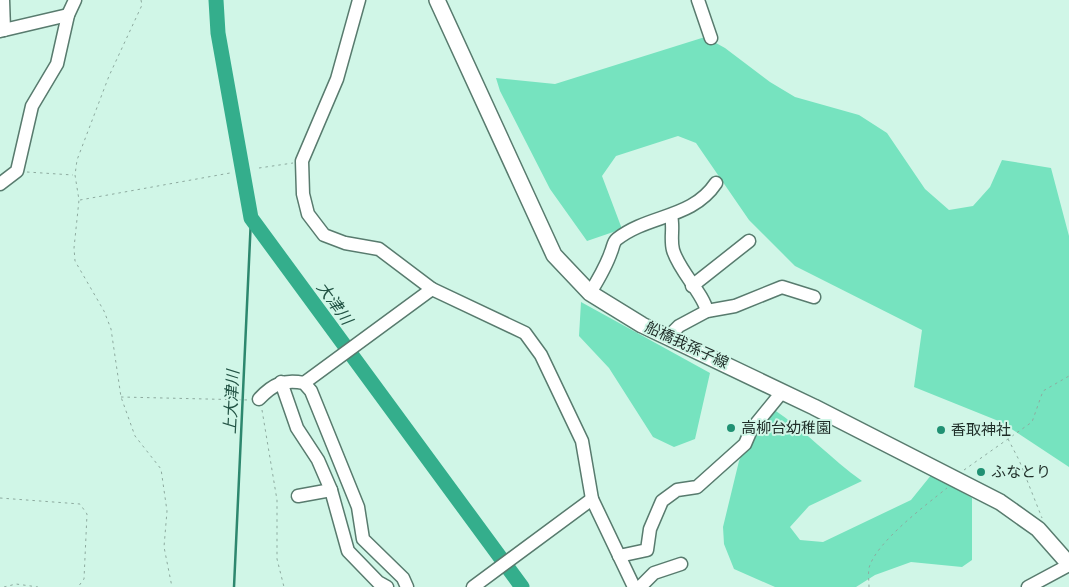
<svg xmlns="http://www.w3.org/2000/svg" width="1069" height="587" viewBox="0 0 1069 587" font-family="'Alegreya Sans','Noto Sans JP',sans-serif">
  <style>
    .green { fill: #76e3bf }
    .lines { fill: none; stroke-linecap: round; stroke-linejoin: round }
    .stream { stroke: #2d876e; stroke-width: 2.5 }
    .river { stroke: #34ae8c; stroke-width: 15 }
    .minor-casing { stroke: #587b6e; stroke-width: 15 }
    .major-casing { stroke: #587b6e; stroke-width: 18 }
    .path { stroke: #8daa9f; stroke-width: 1; stroke-dasharray: 2.5 4; stroke-linecap: butt }
    .minor { stroke: #fff; stroke-width: 12 }
    .major { stroke: #fff; stroke-width: 15 }
    .poi-dot { fill: #209173; stroke: #d0f6e7; stroke-width: 2 }
    .labels { text-anchor: middle; stroke-width: 4; stroke-linejoin: round; paint-order: stroke }
    .street-label { font-size: 15px; fill: #1e2c27; stroke: #d0f6e7 }
    .poi-label { font-size: 15px; fill: #1e2c27; stroke: #d0f6e7; text-anchor: start }
    .water-label { font-size: 16px; font-style: italic; fill: #235445; stroke: #d0f6e7 }
  </style>
  <rect width="100%" height="100%" fill="#d0f6e7"/>
  <g class="green">
    <polygon points="705,37 725,48 770,82 795,97 859,115 887,133 925,189 949,210 973,206 990,187 1002,160 1051,168 1069,236 1069,467 1001,422 914,387 922,330 795,266 749,220 696,143 678,136 616,156 602,176 622,229 587,241 550,189 500,91 496,78 555,84"/>
    <polygon points="581,302 710,373 695,439 674,447 653,437 609,368 579,336"/>
    <path d="M773 409C805 430 831 459 862 481L809 506 790 527 800 540 823 542 911 500 932 474 972 498V560L962 567 911 562 875 575 856 587H775L734 569 724 544 723 527 739 461 753 431Z"/>
  </g>
  <g class="lines">
    <polyline class="stream" points="234,587 251,218"/>
    <polyline class="river" points="216,0 218,33 251,218 522,587"/>
    <g class="minor-casing">
      <g id="minor">
        <polyline points="3,0 4,30"/>
        <polyline points="359,0 337,79 302,161 303,194 308,214 324,235 345,243 379,249 432,289 525,333 541,355 582,441 592,499 634,587"/>
        <polyline points="698,0 711,38"/>
        <polyline points="0,31 68,15"/>
        <polyline points="0,184 17,171 32,106 57,64 68,15 75,0"/>
        <path d="M671 216C674 227 670 239 673 250 679 271 703 293 707 311"/>
        <polyline points="692,286 749,241"/>
        <path d="M590 293C598 280 606 267 611 252 613 248 613 242 617 239 649 214 692 219 716 183"/>
        <polyline points="668,337 679,326 707,311 735,306 782,287 814,297"/>
        <polyline points="281,382 297,428 318,460 331,490 348,551 378,582 387,587"/>
        <polyline points="304,383 432,289"/>
        <path d="M259 399C273 384 284 379 304 383L311 391 358 507 363 539 403 578 407 587"/>
        <polyline points="298,496 331,490"/>
        <polyline points="619,556 647,550 650,529 662,501 677,490 697,487 745,444 751,430 782,392"/>
        <polyline points="473,587 592,499"/>
        <polyline points="640,587 654,573 681,564"/>
        <polyline points="1028,587 1069,565"/>
      </g>
    </g>
    <g class="major-casing">
      <polyline id="major" points="437,0 554,255 590,293 642,325 814,407 1000,502 1038,529 1069,564"/>
    </g>
    <g class="path">
      <polyline points="141,0 142,5 109,76 77,160 75,175 79,200 74,248 75,261 104,311 111,329 121,397 135,436 161,469 167,511 164,547 172,587"/>
      <polyline points="259,168 293,163"/>
      <polyline points="27,172 73,175"/>
      <polyline points="80,200 230,173"/>
      <polyline points="121,397 249,400"/>
      <polyline points="262,410 277,500 277,559 284,587"/>
      <polyline points="1008,439 1019,460 1042,518"/>
      <polyline points="964,470 1032,422 1043,391 1069,376"/>
      <polyline points="0,498 80,504 87,514 84,579 78,587"/>
      <polyline points="4,587 16,584 38,587"/>
      <path d="M869 587C869 581 868 574 869 568 876 542 926 505 947 488"/>
    </g>
    <use href="#minor" class="minor"/>
    <use href="#major" class="major"/>
  </g>
  <g class="poi-dot">
    <circle cx="731" cy="428" r="5"/>
    <circle cx="941" cy="430" r="5"/>
    <circle cx="981" cy="472" r="5"/>
  </g>
  <g class="labels">
    <g class="street-label">
      <text transform="translate(687 345) rotate(25)" y="5">船橋我孫子線</text>
    </g>
    <g class="poi-label">
      <text x="741" y="433">高柳台幼稚園</text>
      <text x="951" y="435">香取神社</text>
      <text x="991" y="477">ふなとり</text>
    </g>
    <g class="water-label">
      <text transform="translate(335 303) rotate(54)" y="6">大津川</text>
      <text transform="translate(231 402) rotate(-87)" y="6">上大津川</text>
    </g>
  </g>
</svg>
